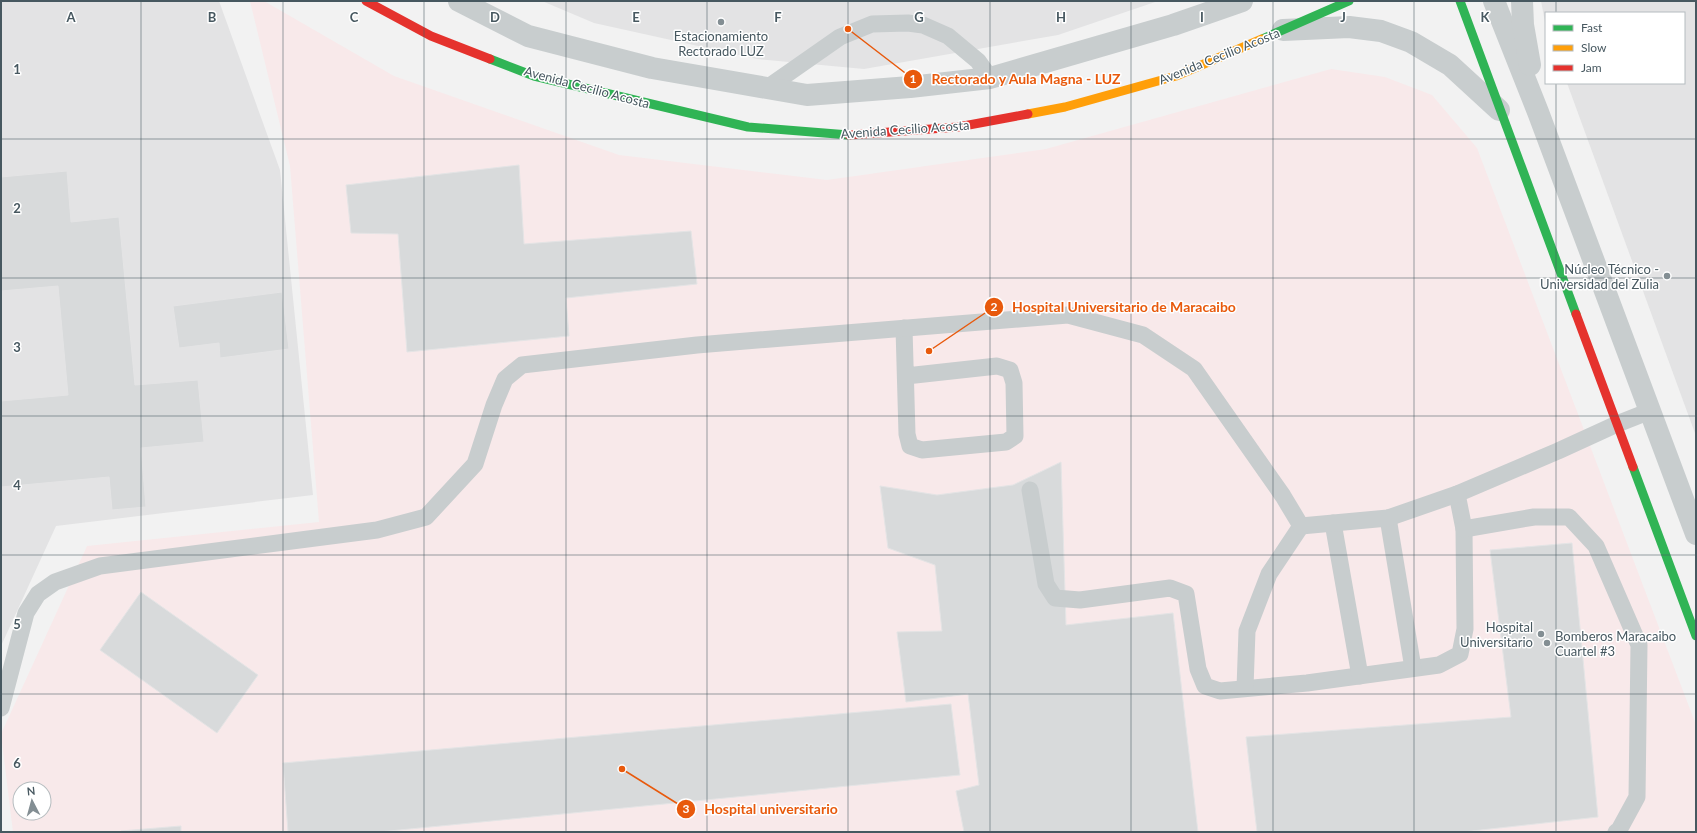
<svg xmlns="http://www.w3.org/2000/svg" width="1697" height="833" viewBox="0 0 1697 833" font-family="Lato,sans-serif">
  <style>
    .education { fill: #e3e3e4 }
    .medical { fill: #f8e9ea; fill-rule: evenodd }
    .building { fill: #d8dadb; stroke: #e4e4e5 }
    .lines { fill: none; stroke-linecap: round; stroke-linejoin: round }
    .lane { stroke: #c8cdce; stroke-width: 17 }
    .street { stroke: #c8cdce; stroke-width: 22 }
    .fast { stroke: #30b455; stroke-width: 9 }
    .slow { stroke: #ff9f0a; stroke-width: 9 }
    .jam { stroke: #e5322d; stroke-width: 9 }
    .grid { fill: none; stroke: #475860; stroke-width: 1; stroke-opacity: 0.55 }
    .poi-dot { fill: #838e93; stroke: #fff; stroke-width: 1.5 }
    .labels { text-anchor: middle; stroke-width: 3; stroke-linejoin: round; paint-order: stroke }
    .poi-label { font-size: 13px; fill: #475860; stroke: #fff; text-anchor: end }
    .street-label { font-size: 13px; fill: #475860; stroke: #fff }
    .grid-label { font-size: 13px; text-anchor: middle; font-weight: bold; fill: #475860; stroke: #fff; stroke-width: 3; stroke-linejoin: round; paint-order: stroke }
    .leader { fill: none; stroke: #e8590c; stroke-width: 1.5 }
    .callout-dot { fill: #e8590c; stroke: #fff; stroke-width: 1.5 }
    .mark-label { font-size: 12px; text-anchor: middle; font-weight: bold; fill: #fff }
    .callout-label { font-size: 14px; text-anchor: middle; font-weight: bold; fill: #e8590c; stroke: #fff; stroke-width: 3; stroke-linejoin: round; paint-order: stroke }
  </style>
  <rect width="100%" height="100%" fill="#f2f2f2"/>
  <g class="education">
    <polygon points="1,1 219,1 280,170 313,495 56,526 1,646"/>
    <polygon points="542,1 1158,1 1058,35 864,69 757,59 594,23"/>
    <polygon points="1541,1 1696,1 1696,436 1567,83 1684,83 1684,13 1546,13 1546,27"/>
  </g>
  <path class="medical" d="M250 1H264L394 76 619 155 827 180 1046 149 1331 69 1385 77 1432 95 1477 148 1696 725V832H13L1 734 87 546 319 522 290 166ZM20 789H44V813H20Z"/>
  <g class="building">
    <polygon points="519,165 524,244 691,231 697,284 566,298 569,336 407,352 398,234 351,233 346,185"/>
    <polygon points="67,171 71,222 119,217 135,385 198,380 204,442 141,448 146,507 112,510 109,477 1,487 1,401 68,395 58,286 1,291 1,177"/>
    <polygon points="282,292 289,349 220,358 219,343 179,348 173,306"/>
    <polygon points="1061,462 1066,625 1173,613 1198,832 964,832 956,791 979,785 968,694 906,702 897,632 942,631 935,565 888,548 880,486 937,495 1013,485"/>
    <polygon points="1572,543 1598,817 1463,832 1257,832 1246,737 1511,717 1490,550"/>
    <polygon points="141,592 258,675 217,733 100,650"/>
    <polygon points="951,704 960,775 379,832 288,832 283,763"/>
    <polygon points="181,826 181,832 121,832 121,831"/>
  </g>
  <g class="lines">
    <g class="lane">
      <polyline points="767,88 840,37 872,24 908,23 923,25 948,36 978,61 990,78"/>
      <polyline points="904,328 907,434 910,446 922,450 1006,442 1015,436 1014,383 1010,370 997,366 906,376"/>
      <polyline points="1030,490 1046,584 1055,598 1080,600 1170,588 1186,594 1198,669 1205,686 1220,691 1307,683 1439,665 1460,654 1465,629 1464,529 1457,494"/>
      <polyline points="1388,518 1413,668"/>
      <polyline points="1333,523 1360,676"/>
      <polyline points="1464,529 1534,517 1569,517 1596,546 1639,645 1637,797 1619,830 1616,832"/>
      <polyline points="1245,688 1247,631 1269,574 1301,526"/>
      <polyline points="1,708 26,613 38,594 55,582 100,566 377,530 426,517 475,464 494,405 505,379 522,365 697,345 1068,315 1143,335 1194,369 1283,496 1301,526 1388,518 1457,494 1558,451 1617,424 1650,411"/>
    </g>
    <g class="street">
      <polyline points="459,1 528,36 652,68 807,95 910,87 990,78 1173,25 1242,1"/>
      <polyline points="1494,1 1538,112 1696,534"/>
      <polyline points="1522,1 1523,25 1530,65"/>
      <polyline points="1283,30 1349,27 1381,31 1411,42 1450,65 1499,110"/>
    </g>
    <g class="fast">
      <polyline points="1460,1 1576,314"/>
      <polyline points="1262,39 1349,1"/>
      <polyline points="490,59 534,76 748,127 849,135"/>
      <polyline points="1633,467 1696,636"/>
    </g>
    <polyline class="slow" points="1028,114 1065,107 1176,76 1262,39"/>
    <g class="jam">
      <polyline points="366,1 431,36 490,59"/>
      <polyline points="849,135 958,127 1028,114"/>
      <polyline points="1576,314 1633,467"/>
    </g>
  </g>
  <path class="grid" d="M141 1V832M283 1V832M424 1V832M566 1V832M707 1V832M848 1V832M990 1V832M1131 1V832M1273 1V832M1414 1V832M1556 1V13M1556 83V832M1 139H1696M1 278H1696M1 416H1696M1 555H1696M1 694H1696"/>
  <g class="poi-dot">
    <circle cx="721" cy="22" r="4"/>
    <circle cx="1667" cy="276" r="4"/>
    <circle cx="1541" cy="634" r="4"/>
    <circle cx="1547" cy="643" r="4"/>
  </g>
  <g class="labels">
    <g class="poi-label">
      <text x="721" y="41" text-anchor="middle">Estacionamiento<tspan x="721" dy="15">Rectorado LUZ</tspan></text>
      <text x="1659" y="274">Núcleo Técnico -<tspan x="1659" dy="15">Universidad del Zulia</tspan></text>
      <text x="1533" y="632">Hospital<tspan x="1533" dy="15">Universitario</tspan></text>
      <text x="1555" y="641" text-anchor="start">Bomberos Maracaibo<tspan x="1555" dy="15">Cuartel #3</tspan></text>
    </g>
    <g class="street-label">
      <text transform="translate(1219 56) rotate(-22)" y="5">Avenida Cecilio Acosta</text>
      <text transform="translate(587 87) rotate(15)" y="5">Avenida Cecilio Acosta</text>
      <text transform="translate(905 129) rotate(-4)" y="5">Avenida Cecilio Acosta</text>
    </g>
  </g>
  <g class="grid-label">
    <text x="71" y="22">A</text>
    <text x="212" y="22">B</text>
    <text x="354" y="22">C</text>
    <text x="495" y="22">D</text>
    <text x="636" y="22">E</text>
    <text x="778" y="22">F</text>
    <text x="919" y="22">G</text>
    <text x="1061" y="22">H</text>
    <text x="1202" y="22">I</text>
    <text x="1343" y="22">J</text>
    <text x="1485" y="22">K</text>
    <text x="17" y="74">1</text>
    <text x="17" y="213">2</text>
    <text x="17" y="352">3</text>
    <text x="17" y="490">4</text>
    <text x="17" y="629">5</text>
    <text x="17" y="768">6</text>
  </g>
  <path class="leader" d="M848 29L913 79M929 351L994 307M622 769L686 809"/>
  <g class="callout-dot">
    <circle cx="848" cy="29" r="4"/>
    <circle cx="929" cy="351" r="4"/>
    <circle cx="622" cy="769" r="4"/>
    <circle cx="913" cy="79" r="10"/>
    <circle cx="994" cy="307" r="10"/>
    <circle cx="686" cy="809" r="10"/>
  </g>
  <g class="mark-label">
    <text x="913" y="83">1</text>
    <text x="994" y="311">2</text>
    <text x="686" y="813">3</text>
  </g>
  <g class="callout-label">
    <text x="1026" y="84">Rectorado y Aula Magna - LUZ</text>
    <text x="1124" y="312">Hospital Universitario de Maracaibo</text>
    <text x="771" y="814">Hospital universitario</text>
  </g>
  <rect width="1697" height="833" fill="none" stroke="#475860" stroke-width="4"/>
  <rect x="1545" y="12" width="140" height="72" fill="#ffffff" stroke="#b5bcbf"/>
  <rect x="1553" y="25" width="20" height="6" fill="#30b455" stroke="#b5bcbf"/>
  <text x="1581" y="32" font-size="12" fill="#475860">Fast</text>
  <rect x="1553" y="45" width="20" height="6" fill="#ff9f0a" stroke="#b5bcbf"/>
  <text x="1581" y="52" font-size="12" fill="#475860">Slow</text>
  <rect x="1553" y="65" width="20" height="6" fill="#e5322d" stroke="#b5bcbf"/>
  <text x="1581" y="72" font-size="12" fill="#475860">Jam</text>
  <g transform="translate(32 801) rotate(354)"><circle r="19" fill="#ffffff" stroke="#b5bcbf"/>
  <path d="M0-3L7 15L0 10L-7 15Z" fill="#838e93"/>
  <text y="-6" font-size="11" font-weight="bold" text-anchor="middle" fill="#475860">N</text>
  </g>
</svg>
